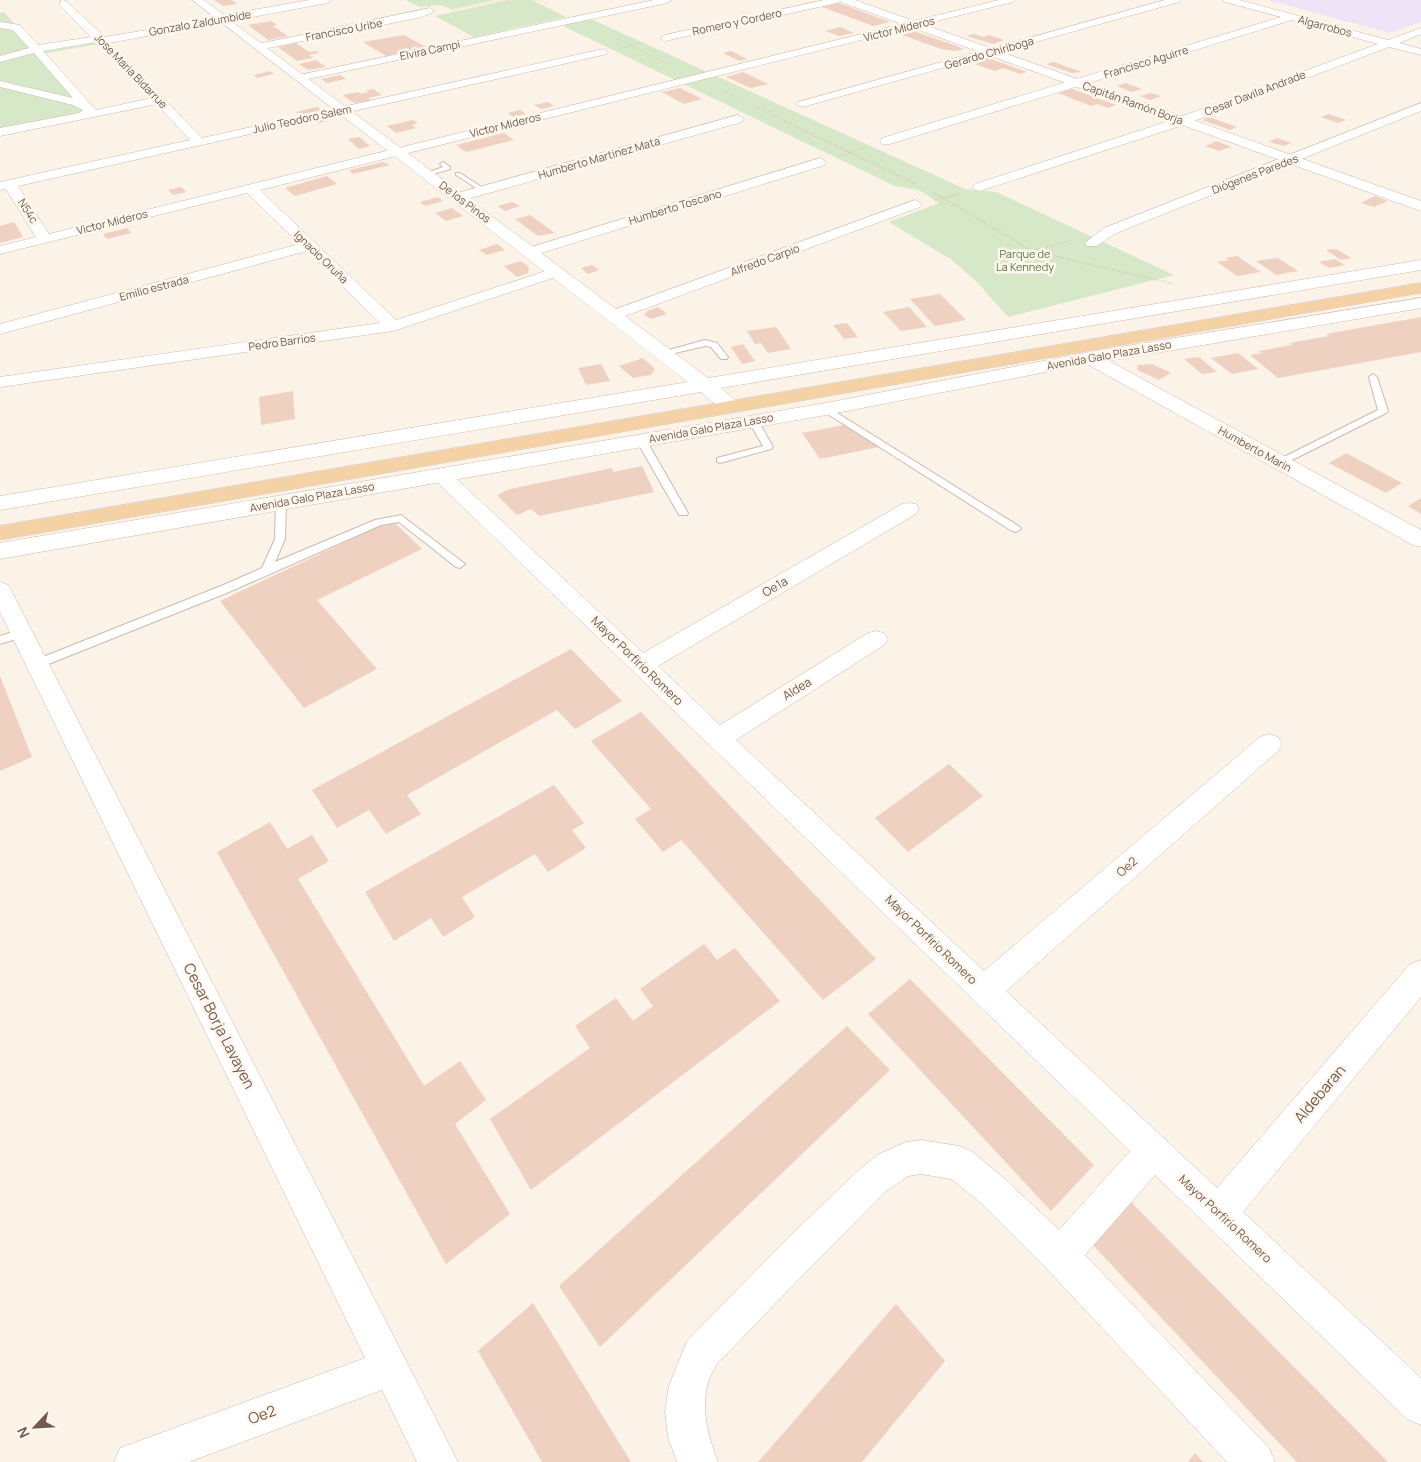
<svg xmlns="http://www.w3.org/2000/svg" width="1421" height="1462" viewBox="0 0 1421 1462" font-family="Manrope,sans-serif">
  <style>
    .education { fill: #efe4f7 }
    .green { fill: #d6e8c7 }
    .building { fill: #efd1c1 }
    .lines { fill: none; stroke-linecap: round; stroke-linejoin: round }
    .lane-casing { stroke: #ccbaae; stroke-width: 2 }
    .street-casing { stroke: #ccbaae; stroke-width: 1 }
    .secondary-casing { stroke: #d1bcaf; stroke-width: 1 }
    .primary-casing { stroke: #d8d1cd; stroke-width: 1 }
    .path-far1 { stroke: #d4b4a4; stroke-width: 1; stroke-dasharray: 0.5 2; stroke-linecap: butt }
    .path { stroke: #d4b4a4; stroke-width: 2; stroke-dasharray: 0.5 2; stroke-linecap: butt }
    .lane { fill: #fff; fill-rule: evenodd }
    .street { fill: #fff; fill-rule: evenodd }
    .secondary { fill: #fff; fill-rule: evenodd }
    .primary { fill: #f5d2a5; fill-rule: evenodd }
    .labels { text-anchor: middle; stroke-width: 5; stroke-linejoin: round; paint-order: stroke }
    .far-street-label { font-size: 11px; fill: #73594d; stroke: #fef7ee }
    .far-park-label { font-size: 11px; fill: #587846; stroke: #fef7ee }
    .street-label { font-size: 12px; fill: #73594d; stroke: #fef7ee }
    .near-street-label { font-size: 15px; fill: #73594d; stroke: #fef7ee }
  </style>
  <rect width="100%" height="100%" fill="#fbf2e8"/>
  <polygon class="education" points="1268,0 1421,0 1421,22 1390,33"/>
  <g class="green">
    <polygon points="406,0 496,0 452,9 439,5 420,7"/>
    <polygon points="508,0 532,0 566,17 474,37 435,16"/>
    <polygon points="4,12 37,49 100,38 104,43 41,54 88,112 0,132 0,13"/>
    <polygon points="591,19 965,189 996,192 1174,275 1008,317 976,281 952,260 889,222 939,203 919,190 895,186 561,25"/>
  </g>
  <g class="building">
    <polygon points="214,0 232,0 237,4 223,6"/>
    <polygon points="839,3 887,21 890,22 873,26 822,7"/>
    <polygon points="271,21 277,25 273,26 288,36 268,40 248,25"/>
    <polygon points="840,27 854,33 839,36 825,31"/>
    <polygon points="911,30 954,45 964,49 956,51 941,49 897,33"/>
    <polygon points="974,34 984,37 989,35 1004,40 993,44 967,36"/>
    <polygon points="404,35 426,47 386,56 363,42"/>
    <polygon points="296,43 309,52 316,51 319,53 309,55 313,58 297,61 278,47"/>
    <polygon points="731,51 747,59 739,61 723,53"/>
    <polygon points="984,58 988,58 1027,72 1020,74 1003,68 995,71 975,64 981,62 976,60"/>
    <polygon points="316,60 326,67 308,70 299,64"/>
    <polygon points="1054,62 1076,70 1082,72 1072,73 1046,64"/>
    <polygon points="270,71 274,74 257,78 254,75"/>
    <polygon points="743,72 768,84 751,88 726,77"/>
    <polygon points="340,75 346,79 327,83 321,79"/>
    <polygon points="1126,83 1131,85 1142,89 1132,92 1117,86"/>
    <polygon points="680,88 702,99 684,104 662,92"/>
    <polygon points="373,89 382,95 368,98 371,100 359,103 352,102 343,95 358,92 361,94 368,92 366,90"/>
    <polygon points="1072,89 1116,105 1108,108 1097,104 1091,106 1058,93"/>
    <polygon points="1150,93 1161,96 1150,100 1140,96"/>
    <polygon points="548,102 554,106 541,109 534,105"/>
    <polygon points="317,107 321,110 300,115 296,112"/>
    <polygon points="520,110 526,114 513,117 508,113"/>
    <polygon points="1329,114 1346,120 1338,123 1321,117"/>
    <polygon points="326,116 334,119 319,123 315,119"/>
    <polygon points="1209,117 1237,127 1230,130 1202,120"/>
    <polygon points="413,120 418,123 412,125 416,128 396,133 387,126"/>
    <polygon points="504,133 514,140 466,152 456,145"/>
    <polygon points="359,137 362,139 370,146 359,149 348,139"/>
    <polygon points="1277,138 1291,143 1284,146 1269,142"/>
    <polygon points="1217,141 1231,147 1219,151 1205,146"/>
    <polygon points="383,162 390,165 353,174 349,170"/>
    <polygon points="327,176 337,184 295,196 285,188"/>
    <polygon points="181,187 186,192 173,195 168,190"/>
    <polygon points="1375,196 1388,201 1374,207 1361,203"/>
    <polygon points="438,197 443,201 425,206 420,202"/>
    <polygon points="512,202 520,206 505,211 498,206"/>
    <polygon points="452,208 463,216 446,221 435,213"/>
    <polygon points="530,215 551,230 555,233 538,236 515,219"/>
    <polygon points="14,222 23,237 0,243 0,226"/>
    <polygon points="127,228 131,233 107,239 103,234"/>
    <polygon points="497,244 505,250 487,255 479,250"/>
    <polygon points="1336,249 1351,258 1341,260 1326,250"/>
    <polygon points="1237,256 1261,272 1237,276 1217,262 1229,260 1225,258"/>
    <polygon points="1278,258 1298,271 1276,275 1256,261"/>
    <polygon points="1335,259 1345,265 1329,268 1319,262"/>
    <polygon points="521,261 529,267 528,273 517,277 504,266"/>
    <polygon points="592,265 599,270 588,274 581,268"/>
    <polygon points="940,294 966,320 935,326 910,299"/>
    <polygon points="658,307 667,314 651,319 644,315 647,311"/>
    <polygon points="909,307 927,327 901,331 883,312"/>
    <polygon points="1421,317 1421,352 1278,378 1250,355 1262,353 1259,351 1292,345 1290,343 1329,336 1326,334"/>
    <polygon points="847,323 858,337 844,339 833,325"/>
    <polygon points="776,327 791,349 768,353 761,343 755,344 747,331"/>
    <polygon points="743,344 755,361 742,364 731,347"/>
    <polygon points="1238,353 1258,369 1232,374 1211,358"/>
    <polygon points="1199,357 1217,372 1202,374 1184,359"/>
    <polygon points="643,358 655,369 651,375 633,378 619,366"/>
    <polygon points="601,364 610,381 586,385 578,368"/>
    <polygon points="1152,364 1171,373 1159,380 1137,370 1138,365"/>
    <polygon points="293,391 295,419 261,425 259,397"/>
    <polygon points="844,425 879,447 820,459 802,433"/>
    <polygon points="1346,453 1402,483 1386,493 1329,463"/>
    <polygon points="642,466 654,492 539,516 531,509 517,515 497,495 510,489 612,468 613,472"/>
    <polygon points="1421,498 1421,514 1408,506"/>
    <polygon points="392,520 422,549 317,600 377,669 304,708 220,601"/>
    <polygon points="571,649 622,701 575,729 557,710 407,795 421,814 386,834 369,810 337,828 312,790"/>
    <polygon points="0,676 32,757 0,771"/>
    <polygon points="641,712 876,959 823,1000 681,840 663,852 635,819 651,809 591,741"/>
    <polygon points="949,764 983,796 908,852 875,818"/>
    <polygon points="554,785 584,823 572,830 586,848 548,872 535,854 462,897 475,917 443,937 431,918 394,941 365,892"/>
    <polygon points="270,822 287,849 312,835 329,861 298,879 424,1086 460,1061 486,1100 455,1124 510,1214 446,1264 217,852"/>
    <polygon points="704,944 717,960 735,948 780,1001 531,1190 490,1119 590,1048 575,1026 616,998 633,1021 653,1006 640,989"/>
    <polygon points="910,979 1094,1165 1051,1211 868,1014"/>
    <polygon points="847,1026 890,1070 600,1347 559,1286"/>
    <polygon points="1128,1199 1388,1462 1297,1462 1090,1242"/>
    <polygon points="533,1303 631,1462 542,1462 478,1351"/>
    <polygon points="896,1304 945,1361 862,1462 758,1462"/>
    <polygon points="1195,1453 1203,1462 1188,1462"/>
  </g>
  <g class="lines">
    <g class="lane-casing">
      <g id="lane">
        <polygon points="443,162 450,167 450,169 427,176 424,174 443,167 440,164"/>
        <polygon points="456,173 460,173 486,190 481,191 456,175"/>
        <polygon points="705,340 717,343 728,357 727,359 721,359 711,347 705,346 662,356 658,353"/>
        <polygon points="1373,374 1377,377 1388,411 1386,413 1282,465 1276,465 1276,461 1378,410 1369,377"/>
        <polygon points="826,406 1020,527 1021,529 1016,532 1012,531 823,411 821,409"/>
        <polygon points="753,417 758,420 773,447 771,449 720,463 717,462 717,458 763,446 748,420"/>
        <polygon points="641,437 646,440 688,513 687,515 679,515 678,513 636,440"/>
        <polygon points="281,499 286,502 285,539 275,562 375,520 401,515 465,564 460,568 456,567 399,522 381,525 229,592 41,667 33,667 31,664 33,661 221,586 262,568 275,539 276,502"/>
        <polygon points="22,629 26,630 28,633 26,636 0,644 0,636"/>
      </g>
    </g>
    <g class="street-casing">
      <g id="street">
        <path d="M63 0 66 1 105 37 225 17V21L222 22 109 43 202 138 603 49 608 52 607 54 528 72 18 186 49 234 999 0H1015L1013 2 260 190 396 320 552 269H562L565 272 562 275 393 331 0 387V377L380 323 307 251 0 334V324L300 244 247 193 0 254V246L36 237 6 189 0 190V182L190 140 157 104 0 136V128L79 113 83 110 73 105 0 87V81L73 98 34 53 0 62V56L29 48 13 30 0 28V22L20 25 38 45 91 37 60 5V1ZM96 42 152 98 96 110 43 51Z"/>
        <polygon points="654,0 672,0 667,3 299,81 293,78 299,75"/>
        <polygon points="824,0 842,0 837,3 665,41 660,38 665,35"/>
        <polygon points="1165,0 1181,0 1179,2 806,106 802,107 796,104 798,102"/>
        <polygon points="1223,0 1239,0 1388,40 1421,28 1421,34 1399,43 1421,49 1421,55 1389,47 1180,126 980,191 975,190 973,187 975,184 1172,120 1378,44 1292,20 890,144 882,144 880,141 882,138 1281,17 1225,2"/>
        <polygon points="430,8 435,11 422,17 258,50 253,47 258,44"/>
        <polygon points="1421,103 1421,111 1114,234 1097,246 1087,246 1085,243 1104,228"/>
        <polygon points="738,115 744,119 742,122 464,200 459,201 452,197 454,194"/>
        <polygon points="820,158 826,162 825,165 535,255 525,255 523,252 525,249"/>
        <polygon points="915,200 922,204 920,207 620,318 608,318 606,315 608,312"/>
        <path d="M441 469 448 471 643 653 902 504 909 503 916 504 919 509 916 514 658 666 720 725 868 633 876 631 884 633 888 639 884 645 736 740 984 971 1260 737 1269 734 1278 737 1282 744 1278 751 1006 991 1217 1188 1410 964 1421 960V997L1243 1212 1421 1378V1425L1407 1419 1155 1175 1085 1255 1269 1448 1275 1462H1227L1047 1269 981 1203 951 1179 921 1174 908 1176 885 1192 798 1280 718 1363C696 1393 706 1431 718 1462H677L668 1437 665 1411 669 1386 687 1341 790 1236 861 1168 879 1154 906 1142 921 1140 959 1146 971 1151 1005 1179 1059 1230 1130 1151 434 479 431 475 434 471Z"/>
        <polygon points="0,582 8,585 11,590 458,1462 417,1462 382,1390 189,1462 114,1462 120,1448 365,1358 0,612"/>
      </g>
    </g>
    <g class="secondary-casing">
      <g id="secondary">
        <path d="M192 0H204L224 15 310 0H332L327 3 231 21 708 378 1421 260V270L721 388 742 406 739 410C724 414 712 401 701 392L0 510V496L688 382Z"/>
        <polygon points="840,0 855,0 1421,201 1421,211 841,2"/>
        <polygon points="1421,298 1421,308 1109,361 1421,530 1421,547 1413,545 1087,364 826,415 0,559 0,543 826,403 1090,352"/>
      </g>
    </g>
    <g class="primary-casing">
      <polygon id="primary" points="1421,283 1421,293 0,540 0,526"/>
    </g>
    <g class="path-far1">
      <polyline points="537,0 549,5"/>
      <polyline points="450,10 504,0"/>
      <polyline points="618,39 668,64"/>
      <polyline points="622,48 645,42"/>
      <polyline points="723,91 738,98"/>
      <polyline points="755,107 787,122"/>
      <polyline points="766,112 782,109"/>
    </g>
    <g class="path">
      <polyline points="784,121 916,184"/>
      <polyline points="839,156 866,147"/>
      <polyline points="933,192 1032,251 1174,284"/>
      <polyline points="935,200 961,193"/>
      <polyline points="1033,251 1070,241"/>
    </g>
    <use href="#lane" class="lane"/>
    <use href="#street" class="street"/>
    <use href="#secondary" class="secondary"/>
    <use href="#primary" class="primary"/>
  </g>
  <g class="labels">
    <g class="far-street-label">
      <text transform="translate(737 22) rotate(-12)" y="4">Romero y Cordero</text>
      <text transform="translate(200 23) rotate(-10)" y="4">Gonzalo Zaldumbide</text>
      <text transform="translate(1325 26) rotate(15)" y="4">Algarrobos</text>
      <text transform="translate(899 29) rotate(-14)" y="4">Victor Mideros</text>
      <text transform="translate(344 30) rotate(-11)" y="4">Francisco Uribe</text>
      <text transform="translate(430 50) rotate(-12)" y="4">Elvira Campi</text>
      <text transform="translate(989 53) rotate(-16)" y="4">Gerardo Chiriboga</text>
      <text transform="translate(1146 62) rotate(-17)" y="4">Francisco Aguirre</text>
      <text transform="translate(131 71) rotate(46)" y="4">Jose Maria Bidarrue</text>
      <text transform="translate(1255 93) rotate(-21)" y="4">Cesar Davila Andrade</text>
      <text transform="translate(1133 103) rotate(20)" y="4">Capitán Ramón Borja</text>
      <text transform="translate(302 119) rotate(-12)" y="4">Julio Teodoro Salem</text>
      <text transform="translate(505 125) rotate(-14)" y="4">Victor Mideros</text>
      <text transform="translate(599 158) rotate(-16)" y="4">Humberto Martinez Mata</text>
      <text transform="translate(1255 174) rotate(-21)" y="4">Diógenes Paredes</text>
      <text transform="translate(465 202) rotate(37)" y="4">De los Pinos</text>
      <text transform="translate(675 207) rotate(-17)" y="4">Humberto Toscano</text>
      <text transform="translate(28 211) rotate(57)" y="4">N54c</text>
      <text transform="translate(112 222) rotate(-14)" y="4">Victor Mideros</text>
      <text transform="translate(321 257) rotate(44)" y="4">Ignacio Oruña</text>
      <text transform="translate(765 260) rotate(-20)" y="4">Alfredo Carpio</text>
      <text transform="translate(154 288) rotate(-15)" y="4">Emilio estrada</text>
      <text transform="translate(282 342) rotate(-8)" y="4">Pedro Barrios</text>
      <text transform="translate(1109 355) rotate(-10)" y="4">Avenida Galo Plaza Lasso</text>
      <text transform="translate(711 428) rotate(-10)" y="4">Avenida Galo Plaza Lasso</text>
      <text transform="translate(1255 449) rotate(29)" y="4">Humberto Marin</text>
      <text transform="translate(312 497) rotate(-10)" y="4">Avenida Galo Plaza Lasso</text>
    </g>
    <g class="far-park-label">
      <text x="1025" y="258">Parque de<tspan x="1025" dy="13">La Kennedy</tspan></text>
    </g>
    <g class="street-label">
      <text transform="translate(775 587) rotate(-30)" y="4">Oe1a</text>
      <text transform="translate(637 661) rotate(44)" y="4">Mayor Porfirio Romero</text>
      <text transform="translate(797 689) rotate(-32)" y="4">Aldea</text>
      <text transform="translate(1127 867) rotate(-41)" y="4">Oe2</text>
      <text transform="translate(931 940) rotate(44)" y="4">Mayor Porfirio Romero</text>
      <text transform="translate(1225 1219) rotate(43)" y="4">Mayor Porfirio Romero</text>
    </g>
    <g class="near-street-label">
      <text transform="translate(219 1026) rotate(63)" y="5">Cesar Borja Lavayen</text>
      <text transform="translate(1320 1094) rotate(-50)" y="5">Aldebaran</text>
      <text transform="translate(262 1415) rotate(-20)" y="5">Oe2</text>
    </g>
  </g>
  <g transform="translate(35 1427) rotate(245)" stroke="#fef7ee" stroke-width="4" paint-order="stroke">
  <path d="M0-4L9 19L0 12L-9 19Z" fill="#73594d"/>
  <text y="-8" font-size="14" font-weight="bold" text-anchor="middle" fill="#73594d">N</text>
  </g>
</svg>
